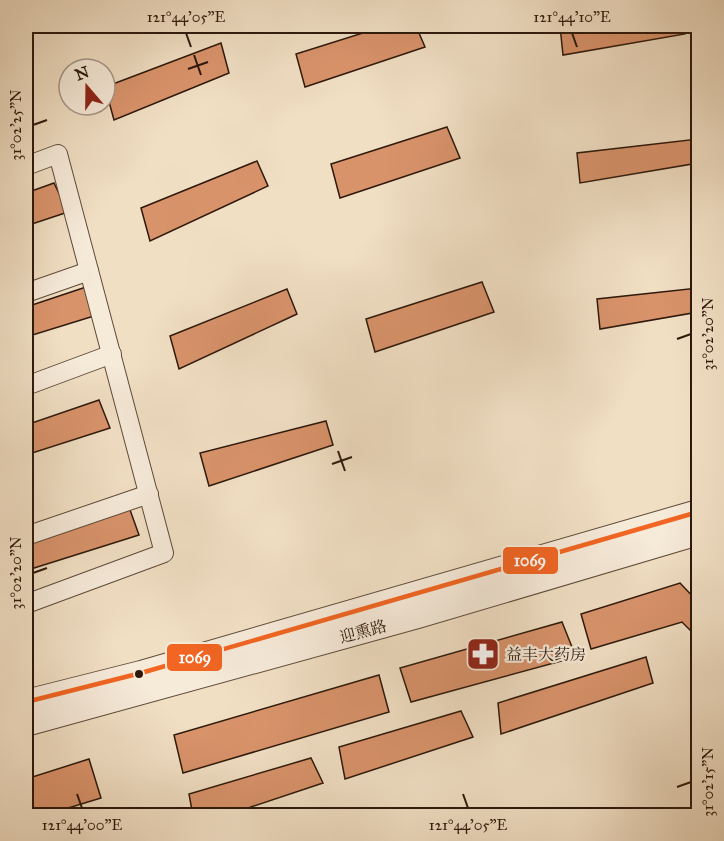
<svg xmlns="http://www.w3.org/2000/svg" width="724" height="841" viewBox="0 0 724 841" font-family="'IM FELL Great Primer','Noto Serif SC',serif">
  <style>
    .building { fill: #d9936b; stroke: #2d180b; stroke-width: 1.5 }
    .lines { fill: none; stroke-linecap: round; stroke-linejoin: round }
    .minor-casing { stroke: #5e4a39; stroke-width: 20 }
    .tertiary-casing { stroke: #5e4a39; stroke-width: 26 }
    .minor { stroke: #f6ead9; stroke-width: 18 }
    .tertiary { stroke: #f6ead9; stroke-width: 24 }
    .bus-1-casing { stroke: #f6ead9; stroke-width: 9 }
    .bus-1 { stroke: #f26522; stroke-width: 4.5 }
    .ticks { fill: none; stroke: #2d180b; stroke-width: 2 }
    .bus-dot { fill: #2d180b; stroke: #f6ead9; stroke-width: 2 }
    .labels { text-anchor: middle; stroke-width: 4.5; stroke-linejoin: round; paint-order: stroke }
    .street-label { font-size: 16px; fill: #2d180b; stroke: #f6ead9 }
    .poi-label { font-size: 16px; fill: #2d180b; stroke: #f6ead9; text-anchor: start }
    .line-badge { stroke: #f6ead9; stroke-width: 2 }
    .badge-label { font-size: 16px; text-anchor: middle; font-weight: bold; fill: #fff }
    .neatline { fill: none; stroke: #2d180b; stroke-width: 2 }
    .ticks-label { font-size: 15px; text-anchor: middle; fill: #2d180b }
  </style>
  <rect width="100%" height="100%" fill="#f1dfc4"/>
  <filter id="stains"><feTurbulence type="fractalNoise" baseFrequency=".00333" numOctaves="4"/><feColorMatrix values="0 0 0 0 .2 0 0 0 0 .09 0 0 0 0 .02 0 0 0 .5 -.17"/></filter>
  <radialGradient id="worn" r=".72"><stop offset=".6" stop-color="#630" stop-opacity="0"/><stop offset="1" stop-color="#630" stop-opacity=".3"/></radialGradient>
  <g class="building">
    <polygon points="385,26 416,26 425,47 305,87 296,54"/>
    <polygon points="560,26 684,26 685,34 563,55"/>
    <polygon points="221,43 229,73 114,120 105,87"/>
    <polygon points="447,127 460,158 340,198 331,164"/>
    <polygon points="698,139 698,163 580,183 577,153"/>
    <polygon points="257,161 268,186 150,241 141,208"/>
    <polygon points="54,183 68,212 26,226 26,193"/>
    <polygon points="482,282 494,312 375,352 366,319"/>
    <polygon points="86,287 94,316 26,337 26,307"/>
    <polygon points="698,288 698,312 600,329 597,299"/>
    <polygon points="287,289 297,314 179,369 170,336"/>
    <polygon points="99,400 110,428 26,455 26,425"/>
    <polygon points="326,421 333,445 209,486 200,453"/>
    <polygon points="129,507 139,535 34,568 26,550 26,542"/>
    <polygon points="680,583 698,602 698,638 682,622 591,649 581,614"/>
    <polygon points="562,622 576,657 411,702 400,668"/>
    <polygon points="646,657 653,683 501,734 498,703"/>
    <polygon points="379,675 389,712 183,773 174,735"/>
    <polygon points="461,711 473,737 345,779 339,747"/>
    <polygon points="311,758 323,783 224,816 193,816 189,794"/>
    <polygon points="89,759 101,798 42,816 26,816 26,779"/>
  </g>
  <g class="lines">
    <g class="minor-casing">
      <g id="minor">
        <polyline points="26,166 58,154 164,553 26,604"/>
        <polyline points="26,293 89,271"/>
        <polyline points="26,386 112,354"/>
        <polyline points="26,536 149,494"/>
      </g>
    </g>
    <g class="tertiary-casing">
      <g id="tertiary">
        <polyline points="26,702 141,673 698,512"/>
        <polyline points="26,724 418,616 698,533"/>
      </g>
    </g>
    <use href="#minor" class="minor"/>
    <use href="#tertiary" class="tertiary"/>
    <g class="bus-1-casing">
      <polyline id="bus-1" points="26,702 141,673 698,512"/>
    </g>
    <use href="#bus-1" class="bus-1"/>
  </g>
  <path class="ticks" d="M186 33 191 47M572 33 577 47M194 55 201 75M188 69 208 62M33 125 47 120M677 339 691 334M338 451 345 471M332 464 352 457M33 573 47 568M677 787 691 782M77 794 82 808M463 794 468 808"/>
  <defs>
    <g id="pharmacy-square" transform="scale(1.725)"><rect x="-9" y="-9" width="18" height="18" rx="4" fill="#8f2418" stroke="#f6ead9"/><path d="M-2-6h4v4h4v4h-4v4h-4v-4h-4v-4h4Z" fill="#fff"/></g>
  </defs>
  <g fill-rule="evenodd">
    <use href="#pharmacy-square" x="483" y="654"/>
  </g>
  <circle class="bus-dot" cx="139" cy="674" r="5"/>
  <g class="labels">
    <g class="street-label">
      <text transform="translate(363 631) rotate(-15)" y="6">迎熏路</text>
    </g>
    <g class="poi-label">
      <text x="506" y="660">益丰大药房</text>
    </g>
  </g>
  <g class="line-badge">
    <rect x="502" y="546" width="57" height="29" rx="6" fill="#f26522"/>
    <rect x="166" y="643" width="57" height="29" rx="6" fill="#f26522"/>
  </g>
  <g class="badge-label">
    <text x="530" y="566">1069</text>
    <text x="195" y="663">1069</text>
  </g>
  <rect width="724" height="841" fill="none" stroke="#f1dfc4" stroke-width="66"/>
  <g transform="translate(87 87) rotate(340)"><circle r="28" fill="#f6ead9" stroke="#a69687" stroke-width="1.5"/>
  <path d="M0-4.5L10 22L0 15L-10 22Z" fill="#8f2418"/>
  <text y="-9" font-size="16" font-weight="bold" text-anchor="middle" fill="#2d180b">N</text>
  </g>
  <rect x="33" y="33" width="658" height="775" class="neatline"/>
  <g class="ticks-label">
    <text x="186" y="22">121°44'05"E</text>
    <text x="572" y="22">121°44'10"E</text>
    <text transform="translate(16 125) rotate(-90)" y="5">31°02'25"N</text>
    <text transform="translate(708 334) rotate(-90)" y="5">31°02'20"N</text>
    <text transform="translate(16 573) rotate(-90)" y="5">31°02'20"N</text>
    <text transform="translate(708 782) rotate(-90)" y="5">31°02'15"N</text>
    <text x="82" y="830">121°44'00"E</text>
    <text x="468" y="830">121°44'05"E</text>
  </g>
  <rect width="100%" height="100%" filter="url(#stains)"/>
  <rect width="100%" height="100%" fill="url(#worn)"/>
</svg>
